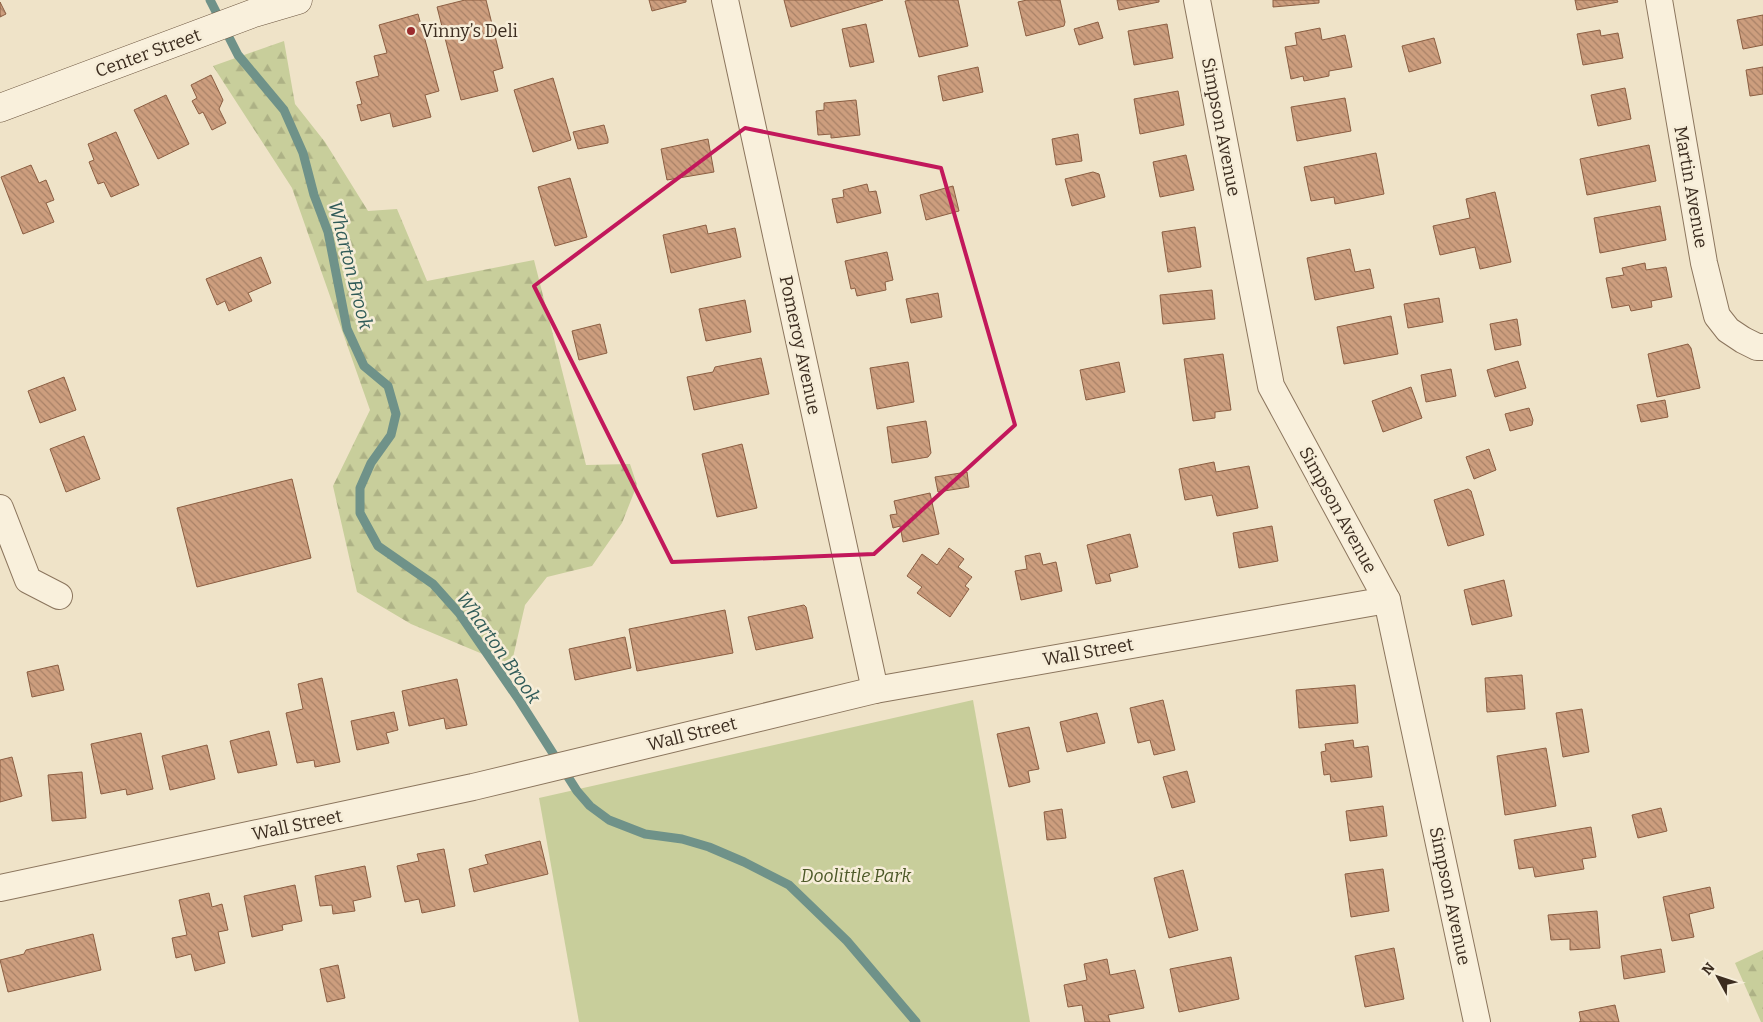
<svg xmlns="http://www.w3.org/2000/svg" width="1763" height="1022" viewBox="0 0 1763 1022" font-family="Bitter,serif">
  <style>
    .forest { fill: url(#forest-firs) }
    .park { fill: #c8ce9b }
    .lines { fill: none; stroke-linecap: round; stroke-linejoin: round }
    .stream { stroke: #6f9289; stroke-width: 9 }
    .building { fill: url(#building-back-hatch); stroke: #8b5e42 }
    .minor-casing { stroke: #8b755d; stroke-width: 28 }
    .secondary-casing { stroke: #6d5640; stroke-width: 29 }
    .minor { stroke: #f9f0dc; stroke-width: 26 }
    .secondary { stroke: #f9f0dc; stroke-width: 28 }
    .marked { fill: none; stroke: #c2185b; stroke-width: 4; stroke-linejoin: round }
    .poi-dot { fill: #9b2c2e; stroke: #f6edd8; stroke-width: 2 }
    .labels { text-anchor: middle; stroke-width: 5; stroke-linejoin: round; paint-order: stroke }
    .poi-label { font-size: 18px; fill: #3c2d20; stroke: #f6edd8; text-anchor: start }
    .street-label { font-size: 18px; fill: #3c2d20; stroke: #f6edd8 }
    .park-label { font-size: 18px; font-style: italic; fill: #4c5827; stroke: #f6edd8 }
    .water-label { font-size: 19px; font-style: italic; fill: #305b58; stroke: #f6edd8 }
  </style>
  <defs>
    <pattern id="forest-firs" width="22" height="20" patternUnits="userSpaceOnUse" patternTransform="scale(1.25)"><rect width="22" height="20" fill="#c8ce9b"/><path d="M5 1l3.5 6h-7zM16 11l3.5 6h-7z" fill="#adb185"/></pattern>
    <pattern id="building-back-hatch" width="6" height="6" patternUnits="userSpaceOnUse" patternTransform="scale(1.25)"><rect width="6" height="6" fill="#cd9e7e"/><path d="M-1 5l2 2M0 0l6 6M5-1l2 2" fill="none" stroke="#a88167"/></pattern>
  </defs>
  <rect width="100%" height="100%" fill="#efe3c8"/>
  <g class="forest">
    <polygon points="284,41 295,104 325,142 368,211 397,209 427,281 534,260 586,465 630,464 637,485 622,523 592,566 547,577 525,605 511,666 411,624 357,592 333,486 370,410 292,188 213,66"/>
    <polygon points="1763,950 1763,1022 1761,1022 1735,963"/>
  </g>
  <polygon class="park" points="973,700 1030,1022 579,1022 539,798"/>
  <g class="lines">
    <polyline class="stream" points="210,0 238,55 284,110 303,153 314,195 328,232 347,329 364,366 388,386 396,414 391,435 371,463 360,488 360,513 378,546 433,584 459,613 519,700 577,791 590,806 609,820 645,834 682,839 709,847 744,862 789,885 847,941 916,1022"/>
  </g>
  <g class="building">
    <polygon points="465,0 486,0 503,68 493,71 498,91 461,100 437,7"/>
    <polygon points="649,0 686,0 686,2 652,11"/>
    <polygon points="784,0 883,0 791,27"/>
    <polygon points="911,0 958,0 968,46 919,57 905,1"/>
    <polygon points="1027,0 1060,0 1065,22 1064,26 1026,36 1018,2"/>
    <polygon points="1117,0 1159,0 1159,2 1119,10"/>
    <polygon points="1273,0 1319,0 1319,3 1273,7"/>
    <polygon points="1575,0 1617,0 1618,2 1577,10"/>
    <polygon points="0,2 6,14 0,17"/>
    <polygon points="418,14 439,91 425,95 431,117 393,127 390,113 361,121 357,105 362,104 356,82 379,76 374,56 387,53 379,25"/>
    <polygon points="1763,15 1763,45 1743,49 1737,20"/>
    <polygon points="1098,22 1103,38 1079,45 1074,29"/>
    <polygon points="866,24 874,62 850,67 842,29"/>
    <polygon points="1167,24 1173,58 1134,65 1128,31"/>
    <polygon points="1320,28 1322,40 1345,35 1352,67 1329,71 1329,76 1304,81 1303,76 1291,79 1285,47 1297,45 1295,33"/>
    <polygon points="1600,30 1601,36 1618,33 1623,58 1583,65 1577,34"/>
    <polygon points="1434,38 1441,63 1409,72 1402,46"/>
    <polygon points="978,67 983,92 943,101 938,76"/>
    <polygon points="1763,67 1763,94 1750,96 1746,70"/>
    <polygon points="211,75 223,100 219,109 226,123 212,130 203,112 199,114 192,101 197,98 191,85"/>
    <polygon points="553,78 571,140 533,152 514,90"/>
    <polygon points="1625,88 1631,119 1598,126 1591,95"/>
    <polygon points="1178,91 1184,125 1140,134 1134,99"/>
    <polygon points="166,95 189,144 158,159 134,110"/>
    <polygon points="1345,98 1351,131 1297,141 1291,107"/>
    <polygon points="856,100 860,135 831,138 831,134 818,135 816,111 824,110 824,103"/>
    <polygon points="604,125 608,139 608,143 578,149 573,132"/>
    <polygon points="116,132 139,185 111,197 104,182 98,184 89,162 94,160 88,144"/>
    <polygon points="1078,134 1082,161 1056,165 1052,139"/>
    <polygon points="708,139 714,172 667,180 661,149"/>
    <polygon points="1649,145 1656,181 1587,195 1580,159"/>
    <polygon points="1376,153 1384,194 1335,204 1334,197 1311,201 1304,167"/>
    <polygon points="1186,155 1194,190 1160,197 1153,162"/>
    <polygon points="31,165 39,183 46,180 54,200 46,203 54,222 23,234 1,177"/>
    <polygon points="1093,172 1099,174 1105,197 1072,206 1065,179"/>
    <polygon points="570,178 587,237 555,246 538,187"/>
    <polygon points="867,184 869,192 876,191 881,213 837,223 832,199 844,197 843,190"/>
    <polygon points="953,186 959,211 926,220 920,195"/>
    <polygon points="1495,192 1511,262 1480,269 1475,247 1440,255 1433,226 1470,218 1466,199"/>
    <polygon points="1660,206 1666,240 1600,253 1594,218"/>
    <polygon points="706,225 708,234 735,228 741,257 671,273 663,235"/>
    <polygon points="1195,227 1201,267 1168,272 1162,232"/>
    <polygon points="1350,249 1355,272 1370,269 1374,288 1315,300 1307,258"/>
    <polygon points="887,252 893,280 885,282 886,290 857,296 855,288 851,289 845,261"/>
    <polygon points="261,257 271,283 248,293 252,301 229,311 225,301 217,305 206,279"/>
    <polygon points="1645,263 1646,270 1666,267 1672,297 1651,301 1652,307 1631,311 1629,305 1612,308 1606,278 1624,275 1622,268"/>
    <polygon points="1212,290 1215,319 1163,324 1160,295"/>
    <polygon points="938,293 942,317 911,323 906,299"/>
    <polygon points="1439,298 1443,322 1408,328 1404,304"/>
    <polygon points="745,300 751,332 706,341 699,309"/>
    <polygon points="1391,316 1398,354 1344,364 1337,327"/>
    <polygon points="1517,319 1521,345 1495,350 1490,324"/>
    <polygon points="600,324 607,353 579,360 572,331"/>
    <polygon points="1688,344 1691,348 1700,388 1657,397 1648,354"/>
    <polygon points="1223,354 1231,410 1215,412 1215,418 1193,421 1184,359"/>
    <polygon points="761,358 769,394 694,410 687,377 713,372 715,367"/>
    <polygon points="1518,361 1526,388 1495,397 1487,370"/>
    <polygon points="908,362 914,402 877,409 870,368"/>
    <polygon points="1119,362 1125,392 1086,400 1080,370"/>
    <polygon points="1451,369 1456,396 1426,402 1421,375"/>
    <polygon points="64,377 76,410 40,423 28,391"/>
    <polygon points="1411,387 1422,418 1383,432 1372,401"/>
    <polygon points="1665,400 1668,417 1641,422 1637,405"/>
    <polygon points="1529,408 1533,420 1532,425 1510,431 1505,414"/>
    <polygon points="926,421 931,453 928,457 892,463 887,427"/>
    <polygon points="84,436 100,479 66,492 50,449"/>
    <polygon points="742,444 757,508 717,517 702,454"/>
    <polygon points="1489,449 1496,470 1474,479 1466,457"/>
    <polygon points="1214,462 1216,472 1249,466 1258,508 1217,516 1212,495 1185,500 1179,469"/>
    <polygon points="967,472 969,487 938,492 935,477"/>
    <polygon points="292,479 311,558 197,587 177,508"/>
    <polygon points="1468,489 1471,491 1484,535 1448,546 1434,500"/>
    <polygon points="930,493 939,534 903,542 900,526 893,528 890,515 897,514 894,501"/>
    <polygon points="1272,526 1278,561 1239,568 1233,533"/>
    <polygon points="1130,534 1138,567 1109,574 1111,581 1096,584 1087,545"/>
    <polygon points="949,548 964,559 958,567 972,577 965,586 969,589 950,617 917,593 922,587 907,576 922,554 937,565"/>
    <polygon points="1040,553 1043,565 1056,562 1062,591 1021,600 1015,571 1027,569 1025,556"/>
    <polygon points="1504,580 1512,616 1472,625 1464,590"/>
    <polygon points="804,605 806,607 813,638 756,650 748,617"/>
    <polygon points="725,610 733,653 637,671 629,629"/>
    <polygon points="625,637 631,668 575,680 569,649"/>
    <polygon points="58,665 64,690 32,697 27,672"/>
    <polygon points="1522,675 1525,709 1487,712 1485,678"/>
    <polygon points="322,678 340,762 315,767 314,760 297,763 286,713 303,709 298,684"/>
    <polygon points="457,679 467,725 446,729 444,718 409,726 402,691"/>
    <polygon points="1355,685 1358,723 1299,728 1296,690"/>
    <polygon points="1163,700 1175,750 1154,755 1150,740 1138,743 1130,708"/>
    <polygon points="1582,709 1589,752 1563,757 1556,713"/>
    <polygon points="394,712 398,730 386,733 389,743 357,750 351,721"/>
    <polygon points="1097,713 1105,743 1067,752 1060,722"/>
    <polygon points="1029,727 1039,769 1028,771 1030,782 1009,787 997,734"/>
    <polygon points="269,731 277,765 238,773 230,741"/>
    <polygon points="141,733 153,789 127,795 126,789 101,794 91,744"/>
    <polygon points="1353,740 1354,748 1368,746 1372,777 1331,782 1330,774 1324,775 1321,752 1326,751 1325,744"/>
    <polygon points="207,745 215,779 170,790 162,756"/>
    <polygon points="1546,748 1556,806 1505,815 1497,756"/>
    <polygon points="12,757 22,796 0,802 0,760"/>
    <polygon points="1187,771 1195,802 1172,808 1163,777"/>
    <polygon points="82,772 86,818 52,821 48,775"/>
    <polygon points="1383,806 1387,836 1350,841 1346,811"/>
    <polygon points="1661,808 1667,831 1638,838 1632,815"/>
    <polygon points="1062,809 1066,838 1047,840 1044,812"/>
    <polygon points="1591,827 1596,857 1582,859 1584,869 1535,877 1533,867 1519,869 1514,840"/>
    <polygon points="540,841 548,874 474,892 469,869 488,864 485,855"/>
    <polygon points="444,849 455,906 422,913 419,899 405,902 397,866 419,861 417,854"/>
    <polygon points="365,866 371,897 353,901 355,911 333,914 332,905 320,906 315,876"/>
    <polygon points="1383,869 1389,911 1351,917 1345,874"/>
    <polygon points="1183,870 1198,930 1169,938 1154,878"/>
    <polygon points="295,885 302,921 282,925 283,930 252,937 244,896"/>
    <polygon points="1710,887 1714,908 1689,914 1694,937 1672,941 1663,897"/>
    <polygon points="209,893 212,907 222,904 228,930 218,932 225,963 195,971 191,954 176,958 172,938 187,935 179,900"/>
    <polygon points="1597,911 1600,948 1570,950 1570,939 1551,940 1548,915"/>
    <polygon points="93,934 101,970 8,992 0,960 24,954 26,950"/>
    <polygon points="1394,948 1404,999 1365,1007 1355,956"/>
    <polygon points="1661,949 1665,972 1624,979 1621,956"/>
    <polygon points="1231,957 1239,999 1179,1012 1170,969"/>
    <polygon points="1107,959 1110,975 1135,970 1144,1008 1108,1015 1110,1022 1085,1022 1082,1005 1068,1007 1064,985 1087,980 1084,964"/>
    <polygon points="338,965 345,998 327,1002 320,969"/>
    <polygon points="1615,1005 1619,1022 1579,1022 1581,1022 1579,1012"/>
  </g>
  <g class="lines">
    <g class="minor-casing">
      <g id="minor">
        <polyline points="725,0 875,690"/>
        <polyline points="1197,0 1271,386 1387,600 1477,1022"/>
        <polyline points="1659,0 1704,263 1717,316 1728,330 1743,340 1757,347 1763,347"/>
        <polyline points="0,508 28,580 59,596"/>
        <polyline points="0,888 473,787 875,690 1387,600"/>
      </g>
    </g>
    <g class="secondary-casing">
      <polyline id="secondary" points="0,108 254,13 298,0"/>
    </g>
    <use href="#minor" class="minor"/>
    <use href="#secondary" class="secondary"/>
  </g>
  <path class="marked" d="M745 128 941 168 1015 425 874 554 672 562 534 286Z"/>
  <circle class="poi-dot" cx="411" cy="31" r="5"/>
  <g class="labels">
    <g class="poi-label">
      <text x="421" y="37">Vinny’s Deli</text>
    </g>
    <g class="street-label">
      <text transform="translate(148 53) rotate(-20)" y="6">Center Street</text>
      <text transform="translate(1221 127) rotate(79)" y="6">Simpson Avenue</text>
      <text transform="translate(1691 187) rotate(80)" y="6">Martin Avenue</text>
      <text transform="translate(800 345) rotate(78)" y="6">Pomeroy Avenue</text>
      <text transform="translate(1338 510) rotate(61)" y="6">Simpson Avenue</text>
      <text transform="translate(1088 652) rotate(-10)" y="6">Wall Street</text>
      <text transform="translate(692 734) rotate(-14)" y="6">Wall Street</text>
      <text transform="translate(297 825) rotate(-12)" y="6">Wall Street</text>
      <text transform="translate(1450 896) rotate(78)" y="6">Simpson Avenue</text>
    </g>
    <g class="park-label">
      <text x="856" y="882">Doolittle Park</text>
    </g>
    <g class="water-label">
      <text transform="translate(351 265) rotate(76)" y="7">Wharton Brook</text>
      <text transform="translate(499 647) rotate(55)" y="7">Wharton Brook</text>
    </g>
  </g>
  <g transform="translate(1718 977) rotate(310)" stroke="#f6edd8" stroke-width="4" paint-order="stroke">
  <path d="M0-4L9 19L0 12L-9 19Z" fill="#3c2d20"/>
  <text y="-8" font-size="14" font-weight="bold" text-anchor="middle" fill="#3c2d20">N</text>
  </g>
</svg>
